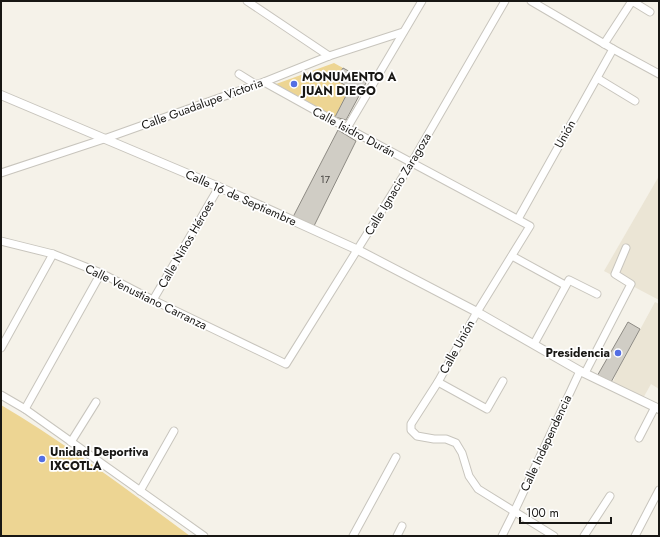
<svg xmlns="http://www.w3.org/2000/svg" width="660" height="537" viewBox="0 0 660 537" font-family="Jost,sans-serif">
  <style>
    .built { fill: #ebe5d5 }
    .green { fill: #edd593 }
    .building { fill: #d0cdc5; stroke: #8e8b84 }
    .lines { fill: none; stroke-linecap: round; stroke-linejoin: round }
    .minor-casing { stroke: #c8c5bd; stroke-width: 9 }
    .tertiary-casing { stroke: #c8c5bd; stroke-width: 10 }
    .minor { stroke: #fff; stroke-width: 7 }
    .tertiary { stroke: #fff; stroke-width: 8 }
    .poi-dot { fill: #536ee3; stroke: #fff; stroke-width: 1.5 }
    .labels { text-anchor: middle; stroke-width: 3.5; stroke-linejoin: round; paint-order: stroke }
    .number-label { font-size: 10px; fill: #464440 }
    .poi-label { font-size: 12px; font-weight: bold; fill: #181714; stroke: #fff; text-anchor: start }
    .street-label { font-size: 12px; fill: #181714; stroke: #fff }
  </style>
  <rect width="100%" height="100%" fill="#f5f2e9"/>
  <g class="built">
    <polygon points="659,176 659,300 604,271"/>
    <polygon points="655,302 659,304 659,389 651,384 642,400 612,384 616,374"/>
  </g>
  <g class="green">
    <polygon points="334,63 343,68 336,80 350,88 335,117 276,84"/>
    <path d="M1 405C67 444 129 491 190 536H1Z"/>
  </g>
  <g class="building">
    <polygon points="343,68 367,81 346,120 335,117 350,88 336,80"/>
    <polygon points="338,130 356,141 313,228 293,217"/>
    <polygon points="628,322 640,329 610,384 596,378"/>
  </g>
  <g class="lines">
    <g class="minor-casing">
      <g id="minor">
        <polyline points="247,1 329,56"/>
        <polyline points="531,1 613,49 659,74"/>
        <polyline points="604,44 632,1 650,12"/>
        <polyline points="239,74 255,84"/>
        <polyline points="597,78 635,101"/>
        <polyline points="264,82 347,128 530,226 477,312 438,382 411,424 411,430 417,436 434,439 446,439 456,443 462,453 469,476 478,489 554,536"/>
        <polyline points="347,128 422,1"/>
        <polyline points="1,173 104,139 264,82 329,56 403,32"/>
        <polyline points="518,219 613,49"/>
        <polyline points="1,241 53,254 101,273 153,300 286,364 412,162 505,1"/>
        <polyline points="512,256 565,285"/>
        <polyline points="153,300 219,187"/>
        <polyline points="534,344 569,280 597,294"/>
        <polyline points="1,348 53,254"/>
        <polyline points="585,373 631,284 615,274 626,248"/>
        <polyline points="438,382 487,409 503,381"/>
        <polyline points="1,395 25,409 204,536"/>
        <polyline points="25,409 101,273"/>
        <polyline points="639,438 655,407"/>
        <polyline points="71,442 96,402"/>
        <polyline points="140,491 174,431"/>
        <polyline points="353,536 396,457"/>
        <polyline points="397,536 402,526"/>
        <polyline points="502,536 514,512 580,371"/>
        <polyline points="584,536 610,496"/>
        <polyline points="635,536 659,490"/>
      </g>
    </g>
    <g class="tertiary-casing">
      <polyline id="tertiary" points="1,95 219,187 358,250 477,312 580,371 659,409"/>
    </g>
    <use href="#minor" class="minor"/>
    <use href="#tertiary" class="tertiary"/>
  </g>
  <g class="poi-dot">
    <circle cx="294" cy="84" r="4"/>
    <circle cx="618" cy="353" r="4"/>
    <circle cx="42" cy="459" r="4"/>
  </g>
  <g class="labels">
    <g class="number-label">
      <text x="325" y="183">17</text>
    </g>
    <g class="poi-label">
      <text x="302" y="81">MONUMENTO A<tspan x="302" dy="14">JUAN DIEGO</tspan></text>
      <text x="610" y="357" text-anchor="end">Presidencia</text>
      <text x="50" y="456">Unidad Deportiva<tspan x="50" dy="14">IXCOTLA</tspan></text>
    </g>
    <g class="street-label">
      <text transform="translate(202 104) rotate(-20)" y="4">Calle Guadalupe Victoria</text>
      <text transform="translate(354 132) rotate(28)" y="4">Calle Isidro Durán</text>
      <text transform="translate(565 134) rotate(-61)" y="4">Unión</text>
      <text transform="translate(398 184) rotate(-59)" y="4">Calle Ignacio Zaragoza</text>
      <text transform="translate(241 198) rotate(24)" y="4">Calle 16 de Septiembre</text>
      <text transform="translate(186 244) rotate(-60)" y="4">Calle Niños Héroes</text>
      <text transform="translate(146 297) rotate(26)" y="4">Calle Venustiano Carranza</text>
      <text transform="translate(457 347) rotate(-61)" y="4">Calle Unión</text>
      <text transform="translate(546 443) rotate(-65)" y="4">Calle Independencia</text>
    </g>
  </g>
  <rect width="660" height="537" fill="none" stroke="#181714" stroke-width="4"/>
  <path d="M520 517v6h91v-6" fill="none" stroke="#181714" stroke-width="2"/>
  <text x="526" y="517" font-size="12" fill="#181714" stroke="#ffffff" stroke-width="3" paint-order="stroke">100 m</text>
</svg>
